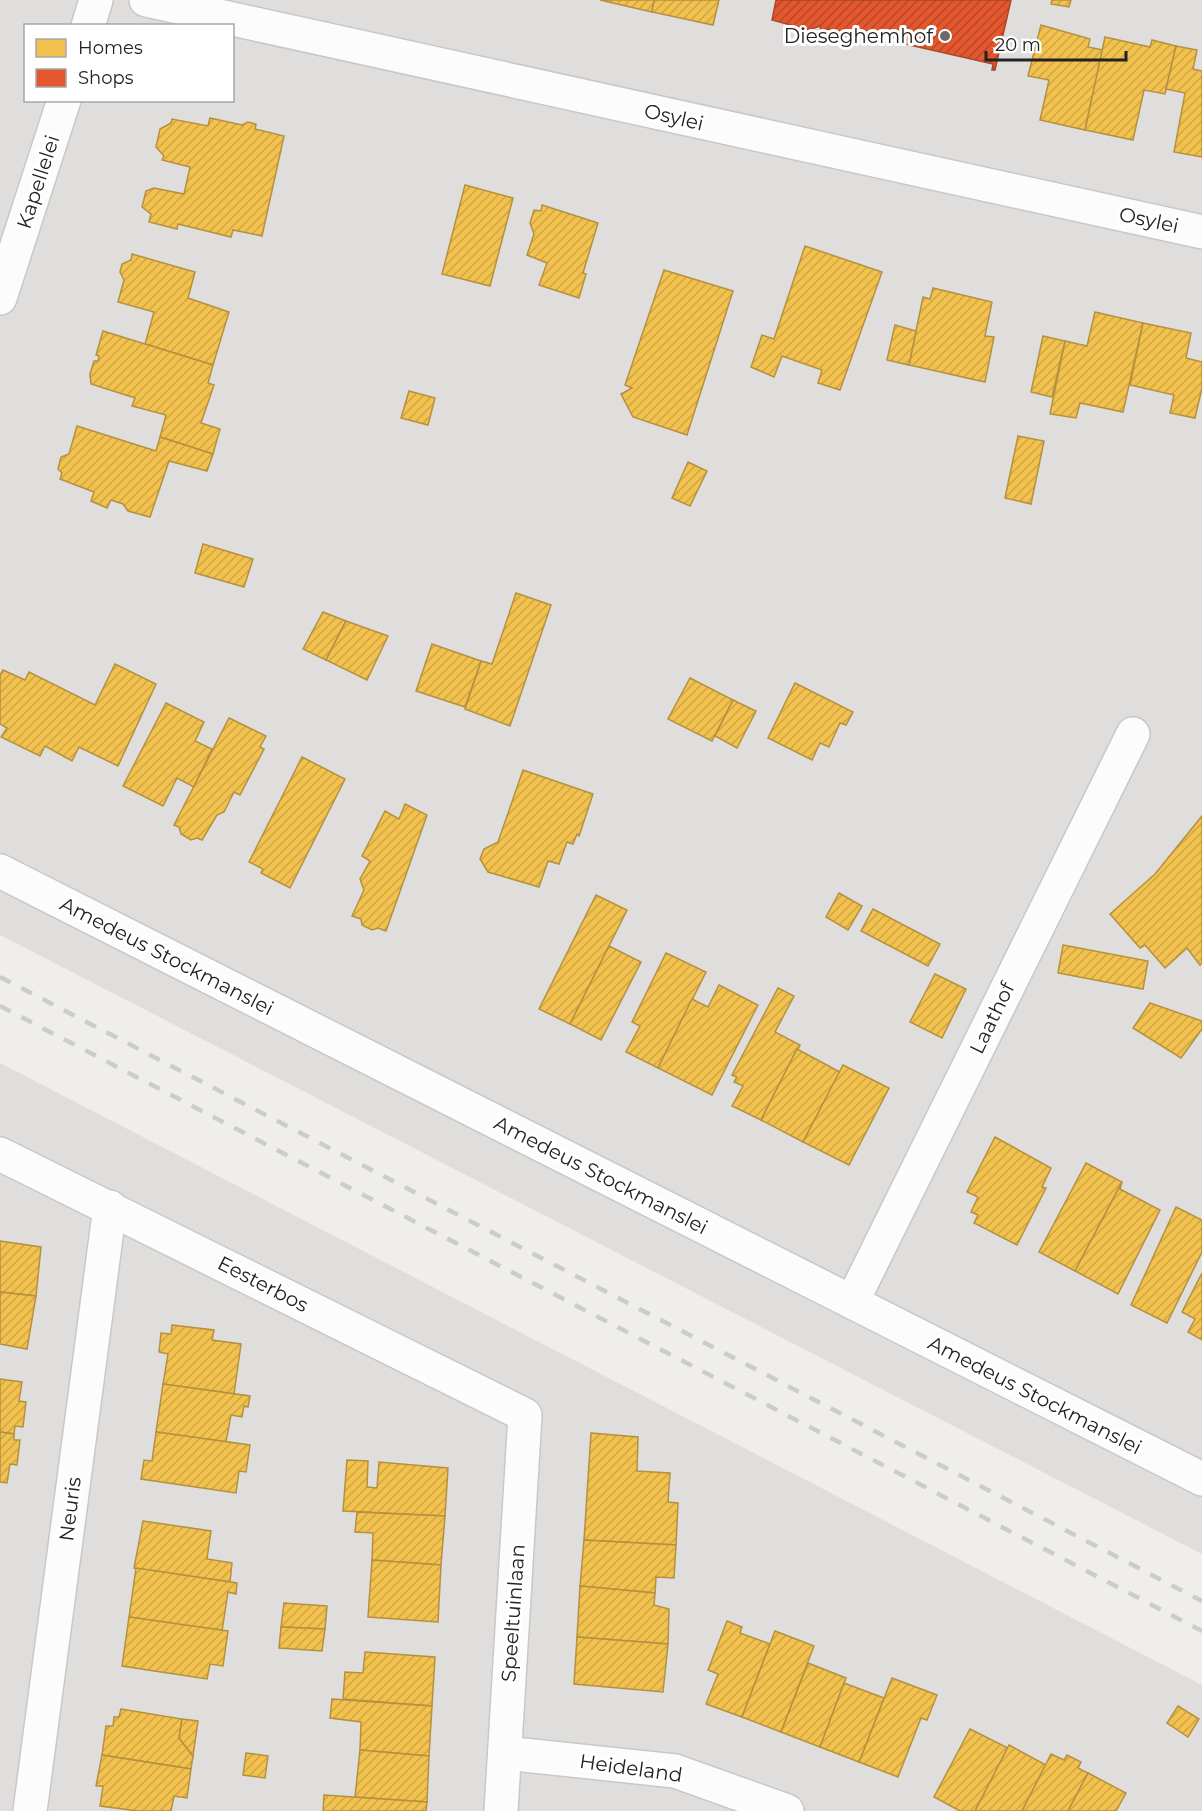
<svg xmlns="http://www.w3.org/2000/svg" width="1202" height="1811" viewBox="0 0 1202 1811" font-family="Montserrat,sans-serif">
  <style>
    .residential { fill: #dfdedc; fill-rule: evenodd }
    .homes { fill: url(#homes-hatch); stroke: #b49141; stroke-width: 1.5 }
    .shops { fill: url(#shops-hatch); stroke: #aa472a; stroke-width: 1.5 }
    .lines { fill: none; stroke-linecap: round; stroke-linejoin: round }
    .minor-casing { stroke: #c9c8c7; stroke-width: 36 }
    .minor { stroke: #fdfcfc; stroke-width: 33 }
    .rail { stroke: #ccc; stroke-width: 4.5; stroke-dasharray: 12 12; stroke-linecap: butt }
    .poi-dot { fill: #6a6968; stroke: #fff; stroke-width: 2 }
    .labels { text-anchor: middle; stroke-width: 6; stroke-linejoin: round; paint-order: stroke }
    .poi-label { font-size: 20px; fill: #222; stroke: #fff; text-anchor: end }
    .street-label { font-size: 20px; fill: #222; stroke: #fff }
  </style>
  <defs>
    <pattern id="homes-hatch" width="6" height="6" patternUnits="userSpaceOnUse" patternTransform="scale(1.5)"><rect width="6" height="6" fill="#f2c14e"/><path d="M-1 1l2-2M0 6l6-6M5 7l2-2" fill="none" stroke="#cfa644"/></pattern>
    <pattern id="shops-hatch" width="6" height="6" patternUnits="userSpaceOnUse" patternTransform="scale(1.5)"><rect width="6" height="6" fill="#e4572e"/><path d="M-1 1l2-2M0 6l6-6M5 7l2-2" fill="none" stroke="#b84827"/></pattern>
  </defs>
  <rect width="100%" height="100%" fill="#f0eeeb"/>
  <g class="residential">
    <path d="M0 0H1202V1554L0 935ZM26 26H232V100H26Z"/>
    <polygon points="0,1063 1202,1685 1202,1811 0,1811"/>
  </g>
  <g class="homes">
    <polygon points="600,0 654,0 652,12"/>
    <polygon points="654,0 719,0 713,25 652,12"/>
    <polygon points="1052,0 1071,0 1069,7 1051,4"/>
    <polygon points="1041,25 1090,39 1088,47 1103,50 1085,130 1040,120 1049,80 1028,76"/>
    <polygon points="1105,37 1150,47 1152,40 1176,46 1165,94 1144,90 1133,140 1085,130"/>
    <polygon points="1176,46 1197,50 1193,69 1202,71 1202,157 1174,152 1185,93 1166,89"/>
    <polygon points="210,118 242,125 248,122 256,124 255,129 284,136 262,236 233,230 231,237 178,224 177,229 149,222 151,214 142,207 146,191 154,188 184,194 190,167 162,160 164,156 156,147 160,129 171,123 172,119 208,126"/>
    <polygon points="465,185 513,198 490,286 442,274"/>
    <polygon points="542,205 598,223 583,273 586,274 579,298 539,285 547,263 527,255 534,234 530,223 534,210 541,211"/>
    <polygon points="805,246 882,272 840,390 818,383 822,370 782,356 774,377 751,367 762,335 774,339"/>
    <polygon points="132,254 195,272 188,298 229,312 213,365 145,344 154,312 118,302 124,280 120,272 122,264 131,260"/>
    <polygon points="664,270 733,291 687,435 633,417 621,394 632,388 625,385"/>
    <polygon points="933,288 992,302 985,336 994,337 985,382 909,365 923,297 930,299"/>
    <polygon points="1095,312 1143,323 1123,412 1080,403 1076,418 1050,414 1065,341 1087,346"/>
    <polygon points="1143,323 1191,333 1186,358 1202,362 1202,388 1195,418 1170,413 1174,395 1130,385"/>
    <polygon points="895,325 916,331 909,365 887,360"/>
    <polygon points="103,331 213,365 208,383 214,385 201,423 220,429 213,454 160,437 166,415 132,406 135,398 91,384 90,374 94,361 98,361 99,356 96,355"/>
    <polygon points="1043,336 1065,341 1052,397 1031,392"/>
    <polygon points="409,391 435,398 428,425 401,418"/>
    <polygon points="77,426 156,451 160,437 213,454 207,471 169,461 150,517 128,511 123,504 111,500 107,508 91,501 94,492 60,479 62,473 58,469 61,457 69,454"/>
    <polygon points="1018,436 1044,441 1031,504 1005,498"/>
    <polygon points="688,462 707,471 690,506 672,498"/>
    <polygon points="203,544 253,559 244,587 195,573"/>
    <polygon points="516,593 551,605 510,726 465,709 481,661 492,664"/>
    <polygon points="323,612 346,621 326,660 303,649"/>
    <polygon points="346,621 388,636 367,680 326,660"/>
    <polygon points="432,644 481,661 465,707 416,691"/>
    <polygon points="115,664 156,684 118,766 79,747 72,761 45,746 40,756 1,737 7,728 0,724 0,675 3,670 25,680 29,672 95,705"/>
    <polygon points="690,678 733,700 712,741 668,719"/>
    <polygon points="795,683 853,712 846,725 840,723 829,747 820,743 812,760 768,738"/>
    <polygon points="733,700 756,711 737,748 715,736"/>
    <polygon points="166,703 204,722 195,741 212,749 194,787 177,778 163,806 123,786"/>
    <polygon points="229,718 266,736 260,747 264,749 240,795 234,792 224,812 217,815 202,840 197,838 191,840 181,834 179,827 174,825"/>
    <polygon points="302,757 345,779 290,888 261,873 263,869 249,862"/>
    <polygon points="523,770 593,794 579,836 577,834 573,844 567,842 559,864 548,861 539,887 488,872 480,859 484,849 498,842"/>
    <polygon points="405,804 427,815 386,931 378,928 372,930 362,925 361,919 352,916 364,890 360,879 370,861 362,856 385,811 399,819"/>
    <polygon points="1202,816 1202,963 1200,965 1187,948 1165,968 1145,945 1140,948 1110,914 1155,874"/>
    <polygon points="839,893 862,906 848,930 826,917"/>
    <polygon points="596,895 627,910 570,1024 539,1009"/>
    <polygon points="873,909 940,944 928,966 861,931"/>
    <polygon points="1063,945 1148,961 1143,989 1058,973"/>
    <polygon points="609,946 641,962 601,1040 570,1024"/>
    <polygon points="666,953 706,972 658,1068 626,1052 640,1026 632,1022"/>
    <polygon points="935,974 966,989 942,1038 910,1022"/>
    <polygon points="719,985 758,1005 712,1095 658,1068 692,999 708,1007"/>
    <polygon points="778,988 794,996 775,1032 800,1045 761,1120 732,1106 743,1086 734,1082 737,1077 732,1075"/>
    <polygon points="1150,1003 1202,1021 1202,1029 1181,1058 1133,1028"/>
    <polygon points="797,1049 840,1072 803,1142 761,1120"/>
    <polygon points="843,1065 889,1088 849,1165 803,1142"/>
    <polygon points="995,1137 1051,1168 1042,1187 1046,1188 1017,1245 974,1223 978,1215 971,1212 978,1197 967,1192"/>
    <polygon points="1086,1163 1122,1182 1075,1271 1039,1252"/>
    <polygon points="1122,1182 1120,1189 1160,1210 1118,1294 1075,1271"/>
    <polygon points="1176,1207 1202,1220 1202,1252 1167,1323 1131,1305"/>
    <polygon points="0,1241 41,1247 36,1296 0,1292"/>
    <polygon points="1202,1273 1202,1340 1188,1332 1195,1319 1182,1312"/>
    <polygon points="0,1292 36,1296 27,1349 0,1344"/>
    <polygon points="172,1325 214,1330 212,1340 241,1344 234,1394 163,1384 168,1354 159,1352 161,1333 171,1334"/>
    <polygon points="0,1379 22,1382 19,1401 26,1402 23,1427 15,1426 14,1434 0,1432"/>
    <polygon points="163,1384 250,1396 248,1407 244,1406 242,1417 231,1415 226,1442 156,1432"/>
    <polygon points="0,1432 14,1434 14,1440 20,1440 17,1465 10,1464 7,1483 0,1482"/>
    <polygon points="156,1432 250,1445 246,1472 239,1471 236,1493 141,1479 144,1460 152,1461"/>
    <polygon points="591,1433 638,1437 637,1471 670,1473 668,1502 678,1503 676,1545 584,1540"/>
    <polygon points="347,1460 368,1461 367,1487 377,1488 379,1462 448,1468 445,1516 343,1511"/>
    <polygon points="357,1512 445,1516 441,1565 372,1560 373,1533 355,1532"/>
    <polygon points="143,1521 211,1531 207,1559 232,1563 230,1582 134,1568"/>
    <polygon points="584,1540 676,1545 674,1578 656,1577 655,1593 580,1586"/>
    <polygon points="372,1560 441,1565 438,1622 368,1617"/>
    <polygon points="136,1568 237,1583 236,1594 228,1592 222,1631 129,1617"/>
    <polygon points="580,1586 655,1593 654,1605 669,1609 668,1644 577,1637"/>
    <polygon points="284,1603 327,1606 325,1629 281,1627"/>
    <polygon points="129,1617 228,1631 223,1666 210,1664 207,1679 122,1666"/>
    <polygon points="727,1621 742,1627 740,1633 770,1644 742,1717 706,1704 718,1674 708,1670"/>
    <polygon points="281,1627 325,1629 322,1651 279,1648"/>
    <polygon points="775,1631 814,1646 781,1732 742,1717"/>
    <polygon points="577,1637 668,1644 663,1692 574,1684"/>
    <polygon points="365,1652 435,1657 432,1706 343,1699 345,1672 363,1673"/>
    <polygon points="808,1663 846,1678 820,1747 781,1732"/>
    <polygon points="892,1678 937,1695 927,1720 921,1718 898,1777 859,1762"/>
    <polygon points="844,1683 884,1698 859,1762 820,1747"/>
    <polygon points="332,1699 432,1706 429,1756 360,1750 361,1722 330,1718"/>
    <polygon points="1178,1706 1199,1719 1188,1737 1167,1723"/>
    <polygon points="121,1709 182,1719 179,1738 193,1756 191,1769 102,1755 106,1726 113,1726 114,1717 119,1717"/>
    <polygon points="182,1719 198,1721 193,1756 179,1738"/>
    <polygon points="970,1729 1008,1748 975,1811 960,1811 934,1797"/>
    <polygon points="1009,1745 1046,1765 1022,1811 975,1811"/>
    <polygon points="360,1750 429,1756 427,1802 355,1797"/>
    <polygon points="246,1753 268,1756 265,1778 243,1775"/>
    <polygon points="1051,1754 1064,1760 1067,1755 1081,1762 1078,1768 1088,1773 1068,1811 1022,1811"/>
    <polygon points="102,1755 191,1769 187,1798 174,1796 171,1811 138,1811 100,1806 103,1786 96,1786"/>
    <polygon points="1088,1773 1126,1793 1116,1811 1068,1811"/>
    <polygon points="324,1795 427,1802 426,1811 323,1811"/>
  </g>
  <polygon class="shops" points="776,0 1011,0 995,70 992,70 993,64 896,42 896,38 864,30 843,37 840,31 832,34 830,29 821,32 820,26 809,30 772,20"/>
  <g class="lines">
    <g class="minor-casing">
      <g id="minor">
        <polyline points="146,0 1202,232"/>
        <polyline points="88,26 96,0"/>
        <polyline points="0,298 64,100"/>
        <polyline points="0,871 1202,1479"/>
        <polyline points="0,1154 525,1415 501,1811"/>
        <polyline points="852,1302 1133,734"/>
        <polyline points="505,1753 675,1771 787,1811"/>
        <polyline points="30,1811 110,1207"/>
      </g>
    </g>
    <use href="#minor" class="minor"/>
    <g class="rail">
      <polyline points="0,977 1202,1601"/>
      <polyline points="0,1006 1202,1631"/>
    </g>
  </g>
  <circle class="poi-dot" cx="945" cy="36" r="6"/>
  <g class="labels">
    <g class="poi-label">
      <text x="933" y="43">Dieseghemhof</text>
    </g>
    <g class="street-label">
      <text transform="translate(674 117) rotate(13)" y="7">Osylei</text>
      <text transform="translate(38 182) rotate(-72)" y="7">Kapellelei</text>
      <text transform="translate(1149 220) rotate(12)" y="7">Osylei</text>
      <text transform="translate(167 956) rotate(27)" y="7">Amedeus Stockmanslei</text>
      <text transform="translate(992 1018) rotate(-64)" y="7">Laathof</text>
      <text transform="translate(601 1175) rotate(27)" y="7">Amedeus Stockmanslei</text>
      <text transform="translate(263 1284) rotate(27)" y="7">Eesterbos</text>
      <text transform="translate(1035 1395) rotate(27)" y="7">Amedeus Stockmanslei</text>
      <text transform="translate(70 1509) rotate(-83)" y="7">Neuris</text>
      <text transform="translate(513 1613) rotate(-86)" y="7">Speeltuinlaan</text>
      <text transform="translate(631 1768) rotate(8)" y="7">Heideland</text>
    </g>
  </g>
  <rect x="24" y="24" width="210" height="78" fill="#ffffff" stroke="#a7a7a7" stroke-width="1.5"/>
  <rect x="36" y="39" width="30" height="18" fill="#f2c14e" stroke="#a7a7a7" stroke-width="1.5"/>
  <text x="78" y="54" font-size="18" fill="#222222">Homes</text>
  <rect x="36" y="69" width="30" height="18" fill="#e4572e" stroke="#a7a7a7" stroke-width="1.5"/>
  <text x="78" y="84" font-size="18" fill="#222222">Shops</text>
  <path d="M986 51v9h140v-9" fill="none" stroke="#222222" stroke-width="3"/>
  <text x="995" y="51" font-size="18" fill="#222222" stroke="#ffffff" stroke-width="4.5" paint-order="stroke">20 m</text>
</svg>
